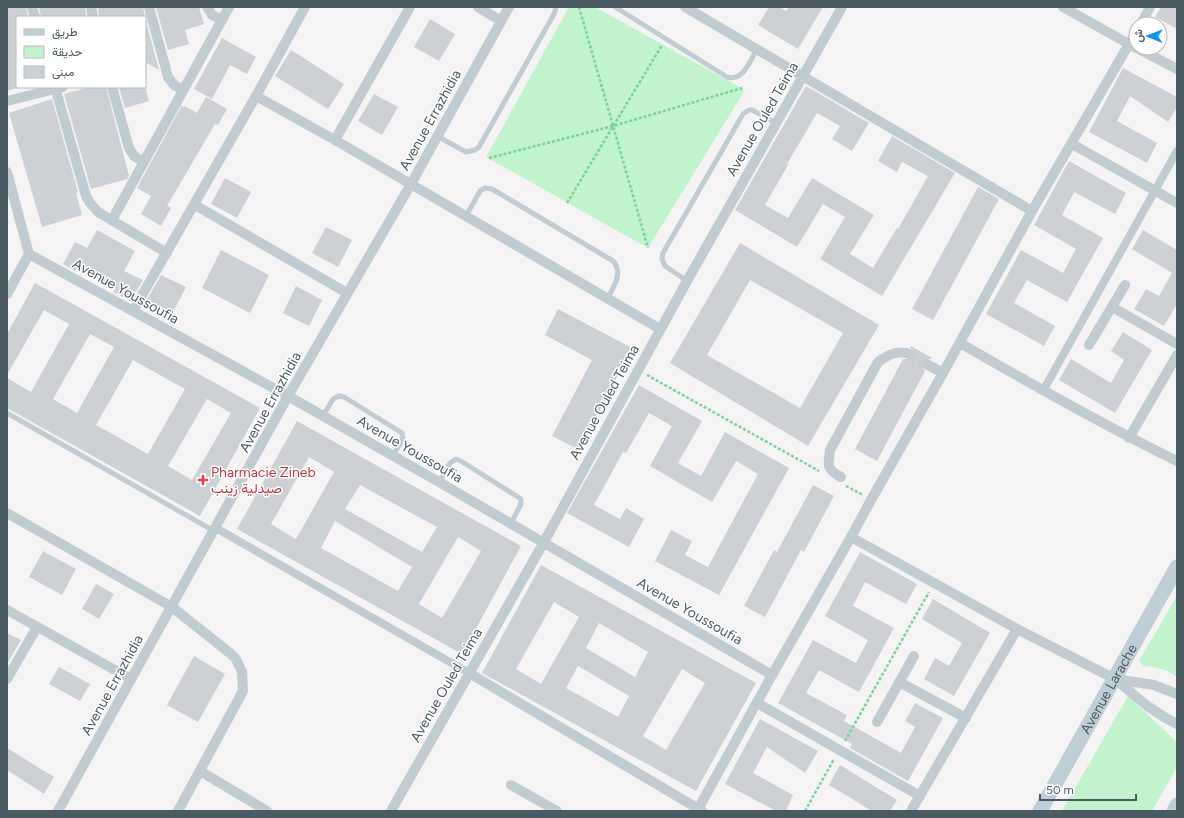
<svg xmlns="http://www.w3.org/2000/svg" width="1184" height="818" viewBox="0 0 1184 818" font-family="Figtree,Vazirmatn,sans-serif">
  <style>
    .green { fill: #c1f3cd }
    .building { fill: #cdd1d5; fill-rule: evenodd }
    .lines { fill: none; stroke-linecap: round; stroke-linejoin: round }
    .minor-tunnel { stroke: #cacdcf; stroke-width: 10; stroke-dasharray: 10 5; stroke-linecap: butt }
    .path { stroke: #77d397; stroke-width: 2.5; stroke-dasharray: 3 2; stroke-linecap: butt }
    .service { stroke: #c0ccd2; stroke-width: 5 }
    .pedestrian { stroke: #c0ccd2; stroke-width: 8 }
    .minor { stroke: #c0ccd2; stroke-width: 10 }
    .secondary { stroke: #c0ced7; stroke-width: 15 }
    .health-dot { fill: #e0444e; stroke: #fff; stroke-width: 1.5 }
    .labels { text-anchor: middle; stroke-width: 3; stroke-linejoin: round; paint-order: stroke }
    .street-label { font-size: 14px; fill: #495a62; stroke: #fff }
    .health-label { font-size: 14px; fill: #be3a42; stroke: #fff; text-anchor: start }
  </style>
  <rect width="100%" height="100%" fill="#f5f3f3"/>
  <g class="green">
    <polygon points="569,7 595,7 745,90 648,248 486,157"/>
    <path d="M1177 596V677C1166 669 1157 667 1144 666L1139 661Z"/>
    <polygon points="1128,696 1177,742 1177,767 1152,811 1062,811"/>
  </g>
  <g class="building">
    <polygon points="7,7 26,7 28,17 17,17 17,88 7,91"/>
    <polygon points="39,7 85,7 86,17 41,17"/>
    <polygon points="98,7 143,7 145,17 99,17"/>
    <polygon points="156,7 199,7 204,24 185,30 189,44 168,50"/>
    <polygon points="769,7 779,7 786,11 789,7 823,7 798,49 758,25"/>
    <polygon points="1161,7 1177,7 1177,29 1155,17"/>
    <polygon points="145,17 159,70 145,62"/>
    <polygon points="430,19 455,34 439,61 414,47"/>
    <polygon points="222,38 256,57 247,74 230,65 212,99 194,89"/>
    <polygon points="291,50 344,84 328,109 275,76"/>
    <polygon points="1123,68 1177,97 1177,107 1168,122 1130,96 1117,121 1157,143 1147,163 1089,132"/>
    <polygon points="806,86 869,123 852,151 832,139 840,126 817,113 787,164 788,165 765,205 788,218 812,178 874,215 850,254 873,268 897,228 898,229 928,176 902,162 897,172 878,161 892,136 955,173 882,296 820,259 845,217 823,204 797,247 735,210"/>
    <polygon points="90,87 106,87 129,176 127,179 91,189 64,94"/>
    <polygon points="119,87 145,87 149,101 125,108"/>
    <polygon points="374,94 398,107 382,135 358,121"/>
    <polygon points="206,97 227,109 218,125 215,124 167,206 171,208 161,226 141,214 151,196 137,188 182,105 183,108 184,106 197,113"/>
    <polygon points="52,99 78,192 76,193 82,215 42,227 9,113"/>
    <polygon points="1069,161 1126,193 1115,214 1074,192 1062,215 1103,238 1067,302 1027,280 1014,303 1055,326 1044,346 986,314 1021,250 1063,273 1076,249 1034,225"/>
    <polygon points="225,178 251,192 237,218 211,204"/>
    <polygon points="978,187 999,199 933,320 912,309"/>
    <polygon points="326,227 352,240 338,267 312,253"/>
    <polygon points="97,230 135,251 124,271 143,280 131,301 113,292 116,288 77,267 75,271 63,264 75,242 87,248"/>
    <polygon points="1143,230 1177,250 1177,304 1164,326 1134,309 1146,289 1159,296 1172,273 1132,249"/>
    <path d="M740 243 879 325 808 446 670 363ZM750 280 843 333 800 408 707 355Z"/>
    <polygon points="221,250 269,275 250,313 202,288"/>
    <polygon points="161,275 186,287 172,314 147,300"/>
    <path d="M35 283 260 408 200 516 7 408V378L31 392 69 324 44 310 7 375V334ZM90 334 114 347 77 413 53 399ZM133 360 185 389 148 454 96 425ZM207 399 231 413 192 480 168 466Z"/>
    <polygon points="296,286 322,300 309,326 283,313"/>
    <polygon points="558,309 632,348 579,450 552,436 592,360 545,335"/>
    <polygon points="1123,332 1152,350 1115,413 1059,380 1071,359 1111,383 1124,360 1111,351"/>
    <polygon points="911,346 932,358 931,359 927,359 922,362 922,366 925,371 877,461 855,449 903,359 909,359 912,357 913,351 910,347"/>
    <polygon points="639,385 702,421 678,463 701,476 725,432 789,468 719,595 655,561 671,530 692,541 685,555 708,567 758,474 736,461 712,502 650,466 672,426 649,413 626,453 623,452 594,505 620,519 626,508 644,519 629,547 567,513"/>
    <path d="M297 421 521 546 462 654 237 529ZM309 457 334 472 296 539 271 524ZM360 485 437 527 422 552 345 509ZM335 521 412 567 398 591 321 548ZM458 537 481 551 442 618 419 604Z"/>
    <polygon points="813,485 834,496 804,552 801,550 765,617 744,606 774,550 777,552"/>
    <polygon points="43,551 76,569 62,595 29,577"/>
    <polygon points="860,552 917,584 906,604 865,582 853,606 894,628 859,692 819,670 806,693 847,715 844,721 901,753 915,727 905,721 915,703 943,718 908,781 850,748 852,744 778,703 813,640 856,663 868,640 825,616"/>
    <path d="M541 565 756 683 696 791 482 673ZM554 602 579 617 541 684 516 669ZM599 623 648 652 635 677 586 648ZM578 666 629 696 618 717 566 688ZM682 669 705 683 666 750 643 736Z"/>
    <polygon points="96,584 114,594 99,619 82,609"/>
    <polygon points="933,599 990,633 954,696 924,679 935,658 949,666 962,643 922,619"/>
    <polygon points="7,633 21,640 7,664"/>
    <polygon points="194,656 225,674 198,722 167,705"/>
    <polygon points="59,667 90,684 80,701 49,684"/>
    <polygon points="760,719 818,751 805,773 767,747 753,773 793,795 786,811 776,811 725,784"/>
    <polygon points="7,748 54,777 44,794 7,770"/>
    <polygon points="840,765 897,800 890,811 872,811 829,785"/>
  </g>
  <g class="lines">
    <polyline class="minor-tunnel" points="907,353 928,365"/>
    <g class="path">
      <polyline points="579,7 648,248"/>
      <polyline points="489,158 613,126 742,88"/>
      <polyline points="567,203 662,45"/>
      <polyline points="647,375 819,471"/>
      <polyline points="846,486 863,495"/>
      <polyline points="845,741 929,592"/>
      <polyline points="805,811 834,759"/>
    </g>
    <g class="service">
      <path d="M615 7 727 77C743 82 750 61 757 49"/>
      <polyline points="437,136 466,152 475,150 479,147 554,14 556,7"/>
      <path d="M466 216 480 191 485 188 492 189 613 261C624 273 613 287 608 298"/>
      <polyline points="687,281 665,266 662,259 663,253 743,114 749,110 752,110 776,123"/>
      <polyline points="7,413 214,531"/>
      <polyline points="323,416 333,399 339,396 344,397 402,433 403,438 393,456"/>
      <polyline points="439,482 450,463 456,459 461,461 521,499 521,504 511,523"/>
    </g>
    <g class="pedestrian">
      <polyline points="1043,391 1177,151"/>
      <polyline points="216,528 469,673"/>
    </g>
    <g class="minor">
      <polyline points="32,7 35,17"/>
      <polyline points="91,7 93,17"/>
      <polyline points="149,7 168,77 174,85 183,90"/>
      <polyline points="207,7 212,15 222,20"/>
      <polyline points="478,7 501,21"/>
      <polyline points="685,7 1032,211"/>
      <polyline points="1063,7 1136,48"/>
      <polyline points="1141,24 1150,7"/>
      <polyline points="1137,48 1177,69"/>
      <polyline points="55,87 86,196 90,203 98,212 167,253"/>
      <polyline points="112,87 129,148 134,156 144,162"/>
      <polyline points="256,96 335,140 660,329"/>
      <polyline points="7,101 63,87"/>
      <polyline points="335,140 410,7"/>
      <polyline points="1072,144 1177,203"/>
      <polyline points="7,172 29,254 7,294"/>
      <polyline points="195,205 347,293"/>
      <polyline points="112,220 229,7"/>
      <polyline points="29,254 288,396 439,482 772,675"/>
      <polyline points="1112,307 1177,344"/>
      <polyline points="133,311 256,96 305,7"/>
      <path d="M960 343C1031 384 1103 425 1177 461"/>
      <polyline points="1089,345 1125,285"/>
      <polyline points="928,365 943,373"/>
      <polyline points="1129,438 1177,355"/>
      <path d="M841 477C826 469 828 465 830 450L878 362C888 355 895 351 907 353"/>
      <polyline points="7,513 172,607 231,654 236,659 242,672 243,691 178,811"/>
      <polyline points="851,537 1017,629 1115,679 1146,705 1164,717 1177,724"/>
      <polyline points="7,610 131,679"/>
      <polyline points="469,673 702,811"/>
      <polyline points="7,679 37,627"/>
      <polyline points="1115,679 1154,685 1177,694"/>
      <polyline points="899,682 966,718"/>
      <polyline points="757,703 920,796"/>
      <polyline points="877,722 914,656"/>
      <polyline points="200,771 267,811"/>
      <polyline points="511,785 557,811"/>
      <polyline points="58,811 288,396 411,184 509,7"/>
      <polyline points="391,811 544,542 687,281 842,7"/>
      <polyline points="697,811 772,675 851,537 871,500 943,373 1032,211 1136,32"/>
      <polyline points="911,811 1017,629"/>
    </g>
    <g class="secondary">
      <path id="s1" d="M1040 811 1177 567"/>
      <polyline points="1174,811 1177,805"/>
    </g>
  </g>
  <path class="health-dot" d="M201 474h4v4h4v4h-4v4h-4v-4h-4v-4h4z"/>
  <g class="labels">
    <g class="street-label">
      <text transform="translate(762 119) rotate(-60)" y="5">Avenue Ouled Teima</text>
      <text transform="translate(430 120) rotate(-61)" y="5">Avenue Errazhidia</text>
      <text transform="translate(126 291) rotate(29)" y="5">Avenue Youssoufia</text>
      <text transform="translate(270 402) rotate(-61)" y="5">Avenue Errazhidia</text>
      <text transform="translate(604 402) rotate(-61)" y="5">Avenue Ouled Teima</text>
      <text transform="translate(410 449) rotate(30)" y="5">Avenue Youssoufia</text>
      <text transform="translate(690 611) rotate(30)" y="5">Avenue Youssoufia</text>
      <text transform="translate(112 685) rotate(-61)" y="5">Avenue Errazhidia</text>
      <text transform="translate(446 685) rotate(-60)" y="5">Avenue Ouled Teima</text>
      <text dy="5" stroke="none"><textPath href="#s1" startOffset="140">Avenue Larache</textPath></text>
    </g>
    <g class="health-label">
      <text x="211" y="477">Pharmacie Zineb<tspan x="211" dy="16">صيدلية زينب</tspan></text>
    </g>
  </g>
  <rect width="1184" height="818" fill="none" stroke="#495a62" stroke-width="16"/>
  <rect x="16" y="16" width="130" height="72" fill="#ffffff" stroke="#b6bdc0"/>
  <rect x="24" y="29" width="20" height="6" fill="#c0ced7" stroke="#b6bdc0"/>
  <text x="52" y="36" font-size="12" fill="#495a62">طريق</text>
  <rect x="24" y="46" width="20" height="12" fill="#c1f3cd" stroke="#b6bdc0"/>
  <text x="52" y="56" font-size="12" fill="#495a62">حديقة</text>
  <rect x="24" y="66" width="20" height="12" fill="#cdd1d5" stroke="#b6bdc0"/>
  <text x="52" y="76" font-size="12" fill="#495a62">مبنى</text>
  <g transform="translate(1148 36) rotate(271)"><circle r="19" fill="#ffffff" stroke="#b6bdc0"/>
  <path d="M0-3L7 15L0 10L-7 15Z" fill="#1295ef"/>
  <text y="-6" font-size="11" font-weight="bold" text-anchor="middle" fill="#495a62">ش</text>
  </g>
  <path d="M1040 794v6h96v-6" fill="none" stroke="#495a62" stroke-width="2"/>
  <text x="1046" y="794" font-size="12" fill="#495a62" stroke="#ffffff" stroke-width="3" paint-order="stroke">50 m</text>
</svg>
